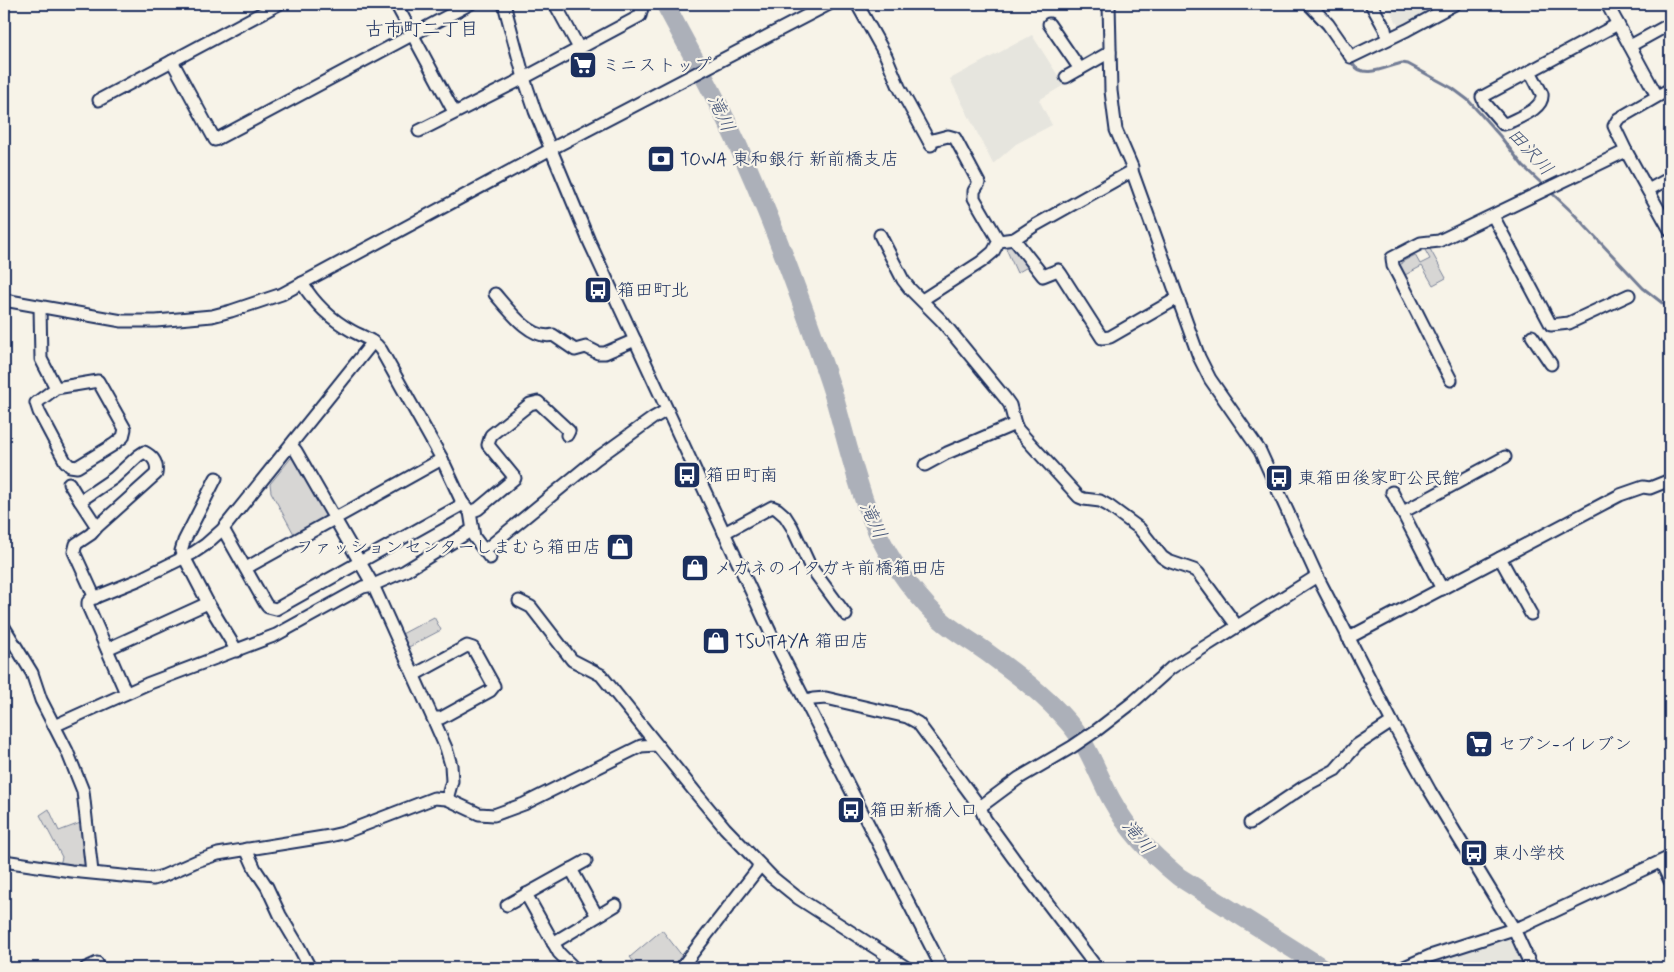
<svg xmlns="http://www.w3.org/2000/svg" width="1674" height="972" viewBox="0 0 1674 972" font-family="Mynerve,'Klee One',sans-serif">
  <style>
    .built { fill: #e6e5de }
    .green { fill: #d7d6d4; stroke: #798299 }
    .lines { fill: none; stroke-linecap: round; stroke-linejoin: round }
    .stream { stroke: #727c95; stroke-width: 3 }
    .river { stroke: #acb0b9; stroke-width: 19 }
    .minor-casing { stroke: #1b2f5e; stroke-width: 15 }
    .minor { stroke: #f7f3e8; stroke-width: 11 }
    .labels { text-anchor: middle; stroke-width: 4.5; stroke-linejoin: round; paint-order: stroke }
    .poi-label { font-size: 18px; fill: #1b2f5e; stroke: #f7f3e8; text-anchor: start }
    .neighbourhood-label { font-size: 19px; fill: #1b2f5e; stroke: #f7f3e8 }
    .water-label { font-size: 19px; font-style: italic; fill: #465679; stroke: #f7f3e8 }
  </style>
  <rect width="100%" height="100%" fill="#f7f3e8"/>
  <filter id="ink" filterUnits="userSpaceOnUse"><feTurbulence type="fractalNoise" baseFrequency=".02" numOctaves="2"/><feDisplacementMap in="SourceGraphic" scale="10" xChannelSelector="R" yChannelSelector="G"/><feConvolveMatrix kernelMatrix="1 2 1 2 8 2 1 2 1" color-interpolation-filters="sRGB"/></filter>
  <g filter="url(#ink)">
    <g class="built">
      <polygon points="1387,4 1445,4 1403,27 1398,25"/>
      <polygon points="1032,35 1064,85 1039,100 1052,125 1016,144 993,164 950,79"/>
      <polygon points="1509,937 1524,968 1414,968 1439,957 1498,939"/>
    </g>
    <g class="green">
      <polygon points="1013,242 1031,265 1017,273 1004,244"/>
      <polygon points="1430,249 1446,278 1433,285 1422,266 1405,275 1400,266 1402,262 1415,255 1420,264 1430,259 1425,250"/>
      <polygon points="291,458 295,458 328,514 325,520 297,534 294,534 271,492 270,484"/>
      <polygon points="434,617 441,630 407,648 400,635"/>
      <polygon points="49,809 59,831 83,822 87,867 60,865 62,857 40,815"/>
      <polygon points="662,930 683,957 675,968 638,968 630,957"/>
    </g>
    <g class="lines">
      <g class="stream">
        <polyline points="1300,4 1329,34"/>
        <path d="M1352 63C1362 80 1386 67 1402 63L1408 64 1452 88 1468 100 1500 136 1523 166 1572 212 1643 288 1670 309"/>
      </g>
      <path class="river" d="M665 4C681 34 698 65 714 96 755 176 787 261 817 346 823 364 830 382 835 400 851 456 863 516 896 566 908 584 923 603 939 618 953 631 970 640 985 651 1015 673 1044 694 1068 722 1088 744 1097 773 1111 799 1129 832 1150 853 1179 877L1323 968"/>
      <g class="minor-casing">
        <g id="minor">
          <polyline points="396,4 454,112"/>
          <polyline points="504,4 524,78 535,111 589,241 772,636 942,968"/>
          <polyline points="555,4 579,48"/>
          <polyline points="857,4 886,56 899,87 931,145"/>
          <polyline points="1109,4 1111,91 1114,115 1116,130 1132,167 1132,171 1199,357 1210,379 1260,451 1317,576 1392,722 1430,791 1514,929 1532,968"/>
          <polyline points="1309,4 1328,24 1351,57 1407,30 1455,4"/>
          <polyline points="1371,4 1385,29 1387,39"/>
          <polyline points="1607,4 1657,96"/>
          <polyline points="1049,24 1080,69"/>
          <polyline points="1630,46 1670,24"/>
          <polyline points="172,61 215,140 470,4"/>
          <path d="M1530 71 1542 94C1544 109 1519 117 1508 123L1503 124 1484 102 1482 97 1484 96 1618 24"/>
          <polyline points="1066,77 1110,52"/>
          <polyline points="1670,89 1618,119 1614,126 1626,151 1670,230"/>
          <polyline points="99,100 279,4"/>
          <polyline points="419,131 524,78 640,16 642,8 639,4"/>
          <polyline points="929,141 948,136 955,138 979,183 974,191 974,198 999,241"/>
          <polyline points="1648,190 1670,178"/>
          <polyline points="1493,216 1551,325 1569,323 1629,295"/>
          <polyline points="880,235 903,280 910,289 942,321 1005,398 1010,405 1015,424 1018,430 1079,497 1084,499 1100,501 1109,506 1139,528 1162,557 1168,561 1194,570 1198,573 1237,626"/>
          <polyline points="1014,239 1043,276 1058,270 1061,274 1102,338 1110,337 1178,298"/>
          <path d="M302 283C314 303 332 320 352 331 363 337 374 340 381 350L442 459 462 502 470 512 474 537 490 558"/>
          <path d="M495 294C508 309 531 341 553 335L575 350 586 347 598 353H605L635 340"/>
          <polyline points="4,300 122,321 156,321 212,316 231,311 282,294 551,149 829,4"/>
          <polyline points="922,300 981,262 993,252 999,241 1014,239 1034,226 1132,171"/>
          <polyline points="40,307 41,359 56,388 98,381 125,429 123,437 113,445 77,467 70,466 65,461 39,412 36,403 56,388"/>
          <polyline points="1532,336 1551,364"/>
          <path d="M1451 380C1431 342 1413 303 1393 266L1392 258 1421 243 1439 241 1626 151"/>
          <polyline points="291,445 296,451 373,585 435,723 446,748 451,765 452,781 447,799"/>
          <polyline points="925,465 947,453 1015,424"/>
          <polyline points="216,478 184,541 181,551 208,603 237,651"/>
          <polyline points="69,483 80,501"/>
          <polyline points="1392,492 1442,589"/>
          <polyline points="470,512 478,509 515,478 488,445 491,435 530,404 538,402 569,431 567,435"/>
          <polyline points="1403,512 1505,457"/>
          <polyline points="223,529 265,603 268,607 276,609 458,507 462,502"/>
          <polyline points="724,533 772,507 777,509 785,516 792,527 810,566 846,615"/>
          <polyline points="485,550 596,459 653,418 667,410"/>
          <polyline points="1500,558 1531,614"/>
          <polyline points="246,568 442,459"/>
          <path d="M95 598 74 552 76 544 91 534 97 527 156 474C158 463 154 457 144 452L138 456 114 478 80 501 97 527"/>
          <polyline points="519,601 531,607 572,660 601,675 695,792 725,828 772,877 798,898 907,968"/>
          <polyline points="4,627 32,673 41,700 67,751 83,791 92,872"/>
          <polyline points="1348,638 1620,495 1643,487 1650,488 1670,480"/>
          <polyline points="107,649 208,603"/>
          <polyline points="414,675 467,646 473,648 494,686 490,691 441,718 433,718"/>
          <polyline points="126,693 88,606 88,602 91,599 138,580 193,553 205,545 223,529 373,342"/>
          <polyline points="806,702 813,699 826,698 907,717 918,723 980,807 985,819 1014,859 1097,968"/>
          <polyline points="54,726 147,684 276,635 363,587 373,585 405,571 472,530"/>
          <polyline points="980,807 1019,778 1072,747 1097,730 1132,703 1171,668 1317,576"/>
          <polyline points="1250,823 1305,786 1335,770 1357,745 1392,722"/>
          <polyline points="246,849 255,869 267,887 280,915 299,947 310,968"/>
          <polyline points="4,861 71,871 153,879 163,876 197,861 218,854 330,836 343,833 434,798 447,799 479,814 494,815 524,804 641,746 657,745"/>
          <polyline points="1661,862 1670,881"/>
          <polyline points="571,869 597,916"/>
          <polyline points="526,894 559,953 574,968"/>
          <polyline points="507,905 586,861"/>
          <polyline points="553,943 616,905"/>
          <polyline points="86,968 97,963"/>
          <polyline points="681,968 757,870 759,864"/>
          <polyline points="882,968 890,957"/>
          <polyline points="1402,968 1430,956 1523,926 1670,857"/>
        </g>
      </g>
      <use href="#minor" class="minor"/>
    </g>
  </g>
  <defs>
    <g id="supermarket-square" transform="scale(1.4375)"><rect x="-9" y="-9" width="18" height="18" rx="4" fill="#1b2f5e" stroke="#f7f3e8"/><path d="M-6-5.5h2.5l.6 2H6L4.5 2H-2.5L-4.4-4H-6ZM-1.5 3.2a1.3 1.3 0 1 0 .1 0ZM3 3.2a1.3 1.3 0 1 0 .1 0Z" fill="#fff"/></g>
    <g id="bank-square" transform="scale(1.4375)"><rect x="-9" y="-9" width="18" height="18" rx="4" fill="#1b2f5e" stroke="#f7f3e8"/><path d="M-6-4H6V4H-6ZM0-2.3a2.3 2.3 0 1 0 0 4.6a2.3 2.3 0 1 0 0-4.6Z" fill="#fff"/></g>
    <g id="bus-square" transform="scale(1.4375)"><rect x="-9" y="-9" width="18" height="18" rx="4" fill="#1b2f5e" stroke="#f7f3e8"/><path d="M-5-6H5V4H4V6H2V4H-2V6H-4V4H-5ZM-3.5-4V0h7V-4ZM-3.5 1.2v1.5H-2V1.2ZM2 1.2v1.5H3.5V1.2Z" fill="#fff"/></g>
    <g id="shop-square" transform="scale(1.4375)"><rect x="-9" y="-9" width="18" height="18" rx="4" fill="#1b2f5e" stroke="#f7f3e8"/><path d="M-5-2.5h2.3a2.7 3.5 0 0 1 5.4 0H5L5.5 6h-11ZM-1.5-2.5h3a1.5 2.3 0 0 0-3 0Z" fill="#fff"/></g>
  </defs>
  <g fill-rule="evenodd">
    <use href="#supermarket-square" x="583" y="65"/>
    <use href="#bank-square" x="661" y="159"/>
    <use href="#bus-square" x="598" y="290"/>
    <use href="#bus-square" x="687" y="475"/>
    <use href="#bus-square" x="1279" y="478"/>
    <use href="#shop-square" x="620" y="547"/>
    <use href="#shop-square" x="695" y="568"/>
    <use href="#shop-square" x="716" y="641"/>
    <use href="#supermarket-square" x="1479" y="744"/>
    <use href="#bus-square" x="851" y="810"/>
    <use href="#bus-square" x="1474" y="853"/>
  </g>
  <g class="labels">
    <g class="poi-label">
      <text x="602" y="71">ミニストップ</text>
      <text x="680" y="165">TOWA 東和銀行 新前橋支店</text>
      <text x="617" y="296">箱田町北</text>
      <text x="706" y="481">箱田町南</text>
      <text x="1298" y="484">東箱田後家町公民館</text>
      <text x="601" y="553" text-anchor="end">ファッションセンターしまむら箱田店</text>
      <text x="714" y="574">メガネのイタガキ前橋箱田店</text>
      <text x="735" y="647">TSUTAYA 箱田店</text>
      <text x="1498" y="750">セブン-イレブン</text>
      <text x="870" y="816">箱田新橋入口</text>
      <text x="1493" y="859">東小学校</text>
    </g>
    <g class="neighbourhood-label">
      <text x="422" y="35">古市町二丁目</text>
    </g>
    <g class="water-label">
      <text transform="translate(722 113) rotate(65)" y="7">滝川</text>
      <text transform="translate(1531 151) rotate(47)" y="7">田沢川</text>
      <text transform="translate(874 520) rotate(65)" y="7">滝川</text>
      <text transform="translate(1139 836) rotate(51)" y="7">滝川</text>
    </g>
  </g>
  <rect width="1674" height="972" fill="none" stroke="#f7f3e8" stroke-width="20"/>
  <rect x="10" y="10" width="1654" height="952" fill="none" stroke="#1b2f5e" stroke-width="2" filter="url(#ink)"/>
</svg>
